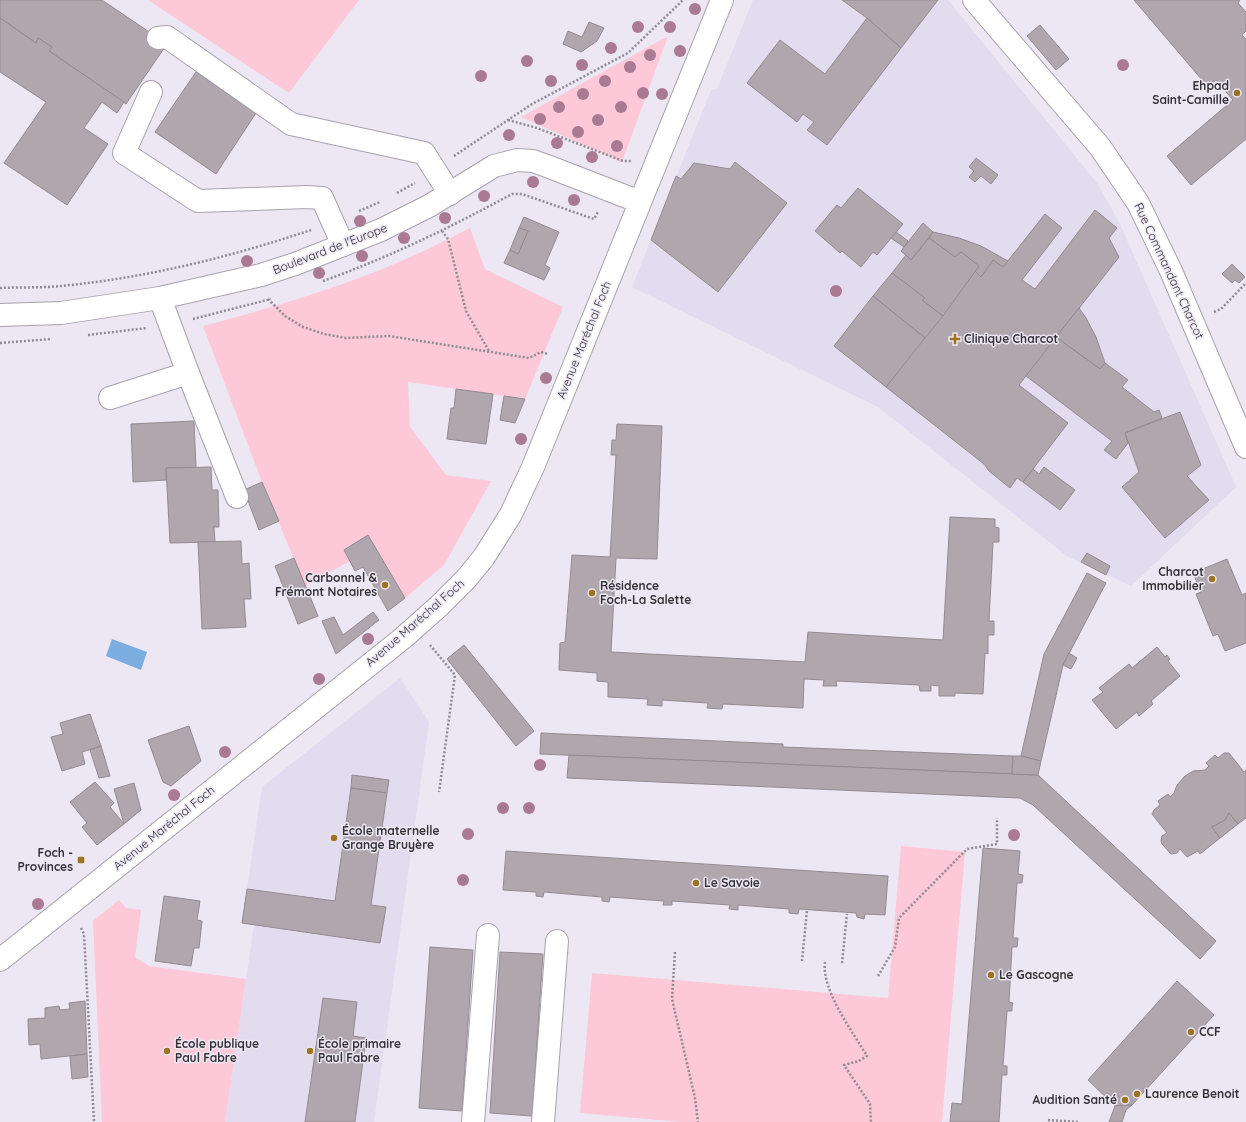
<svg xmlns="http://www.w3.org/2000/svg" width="1246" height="1122" viewBox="0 0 1246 1122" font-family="Quicksand,sans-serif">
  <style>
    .built { fill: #e3dbee }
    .green { fill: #fdc8d8 }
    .water { fill: #7bade1 }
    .building { fill: #b0a6ae; stroke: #948a92 }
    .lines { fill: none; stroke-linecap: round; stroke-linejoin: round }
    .minor-casing { stroke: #a7a2ae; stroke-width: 24 }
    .major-casing { stroke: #a7a2ae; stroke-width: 24 }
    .path { stroke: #8e8b92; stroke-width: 2.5; stroke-dasharray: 2 2; stroke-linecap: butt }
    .minor { stroke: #fff; stroke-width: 22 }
    .major { stroke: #fff; stroke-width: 22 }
    .tree { fill: #aa7992 }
    .poi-dot { fill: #9c7320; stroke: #ece7f3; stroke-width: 1.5 }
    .labels { text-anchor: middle; stroke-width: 3; stroke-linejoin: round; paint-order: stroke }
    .poi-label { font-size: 12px; font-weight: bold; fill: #353337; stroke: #ece7f3; text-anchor: start }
    .street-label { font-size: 12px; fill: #353337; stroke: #ece7f3 }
  </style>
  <rect width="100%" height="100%" fill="#ece7f3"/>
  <g class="built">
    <polygon points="753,0 948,0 1097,183 1120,224 1236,487 1131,586 1067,556 878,407 632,287 711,90 717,89"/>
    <polygon points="400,678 429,722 374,1122 225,1122 254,925 242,923 262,787"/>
  </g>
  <g class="green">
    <polygon points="148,0 359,0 289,93"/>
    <polygon points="668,36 622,162 521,117"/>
    <path d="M470 228 485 269 563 307 525 399 408 382 410 427 446 475 491 481 444 565 405 598 368 536 344 550 350 561 305 586 262 482 203 326C274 307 347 286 415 255 433 247 451 237 470 228Z"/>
    <polygon points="901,846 965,852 942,1122 681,1122 580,1113 592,973 888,998"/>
    <polygon points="119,900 126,908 141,910 135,957 149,966 246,979 225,1122 102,1122 93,921"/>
  </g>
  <polygon class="water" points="112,639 147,652 141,670 106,656"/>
  <g class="building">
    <polygon points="0,0 102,0 167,44 126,104 49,51 52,47 38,38 36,43 0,18"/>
    <polygon points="842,0 938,0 901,48 867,18"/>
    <polygon points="1134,0 1240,0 1238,3 1246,12 1246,31 1242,35 1246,39 1246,139 1191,185 1167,156 1233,100 1216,80 1208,87"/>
    <polygon points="0,18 36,43 38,38 52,47 49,51 124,102 117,113 102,102 84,128 108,144 67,205 4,163 46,102 0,72"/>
    <polygon points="867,18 901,48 827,145 807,130 814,122 803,114 797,122 747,83 780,40 825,74"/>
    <polygon points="589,22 604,28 597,41 581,52 563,44 568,31 582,37"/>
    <polygon points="1040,25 1069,59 1056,70 1027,36"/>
    <polygon points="196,72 256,113 216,174 155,132"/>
    <polygon points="976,158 998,175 991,184 981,176 975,182 969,177 974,171 969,167"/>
    <polygon points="735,162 787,203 718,292 651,240 676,176 681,179 694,163 730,169"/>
    <polygon points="858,188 903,224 877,255 873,252 861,267 842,251 840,253 815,231 837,205 841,208"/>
    <polygon points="1095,210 1117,228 1109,238 1119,257 1019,385 1068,423 1023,482 1017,478 1010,488 989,471 984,464 886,387 975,271 981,277 993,260 1003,267 1045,214 1062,228 1022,280 1035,289"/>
    <polygon points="524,217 559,232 545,265 550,268 544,280 504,263 510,250 518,254 528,231 519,228"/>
    <polygon points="923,223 933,232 911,260 901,251"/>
    <polygon points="519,228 528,231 518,254 510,250"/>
    <polygon points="896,232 908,241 904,247 891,238"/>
    <polygon points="933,232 959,238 981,246 1008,261 1003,267 993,260 981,277 975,271 979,266 961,252 955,257 929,238"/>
    <polygon points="929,238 955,257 961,252 979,266 943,316 922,300 925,298 892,273 906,255 911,260"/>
    <polygon points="1232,264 1245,277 1239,283 1235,280 1232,283 1222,274"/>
    <polygon points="892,273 925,298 922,300 943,316 925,338 873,296"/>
    <polygon points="873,296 925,338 886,387 834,346"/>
    <polygon points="1079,308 1086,318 1096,337 1105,363 1100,369 1056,337"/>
    <polygon points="1056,337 1100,369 1105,363 1128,380 1122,387 1154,412 1159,410 1162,418 1125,433 1128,443 1116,459 1104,450 1112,441 1026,376"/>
    <polygon points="456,389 493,394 486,444 447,439 451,408 454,408"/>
    <polygon points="504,396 525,399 515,423 500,420"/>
    <polygon points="1180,412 1201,465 1187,476 1209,500 1165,538 1122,487 1139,472 1125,433"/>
    <polygon points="194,421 196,468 166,468 166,480 133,482 131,424"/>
    <polygon points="617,424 662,426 657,559 616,558 611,652 805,662 808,632 943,640 950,517 995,519 995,527 999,528 999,542 993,542 989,621 994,621 994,635 988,635 988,654 985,653 983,694 955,693 955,696 939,696 939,686 931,685 931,691 920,691 919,685 836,681 837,686 823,686 824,680 804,679 803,708 723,704 722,709 707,708 708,703 662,700 662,706 647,705 648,699 608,697 608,682 597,681 597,673 559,670 560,643 565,642 572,555 610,557 616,455 611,455 612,440 616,440"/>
    <polygon points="211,467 212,490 218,490 219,527 214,527 215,542 170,543 166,468"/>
    <polygon points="1044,467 1075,490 1060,510 1023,482 1033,469 1039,474"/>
    <polygon points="262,482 279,521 259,530 244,490"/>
    <polygon points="368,535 405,598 388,611 363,567 355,571 344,550"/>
    <polygon points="241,541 242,564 249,563 251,599 244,599 246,627 202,629 198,542"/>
    <polygon points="1087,553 1110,566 1106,575 1081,562"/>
    <polygon points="294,558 318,616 298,624 275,566"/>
    <polygon points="1227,559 1242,595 1246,593 1246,643 1225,651 1218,634 1213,636 1196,594 1201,592 1193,573"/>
    <polygon points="1087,573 1106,583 1063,665 1041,761 1021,756 1044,654"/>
    <polygon points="373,612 379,620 336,654 322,621 334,617 343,635"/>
    <polygon points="464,645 534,731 516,746 447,659"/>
    <polygon points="1157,647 1165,657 1167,655 1170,659 1168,661 1180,676 1151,701 1153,704 1139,716 1137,712 1116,729 1092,700 1103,692 1099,688 1129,664 1132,668"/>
    <polygon points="1069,653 1077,658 1071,669 1063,665"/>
    <polygon points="90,714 101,746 82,752 85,764 62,771 51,737 63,734 60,723"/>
    <polygon points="189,726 201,761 171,786 163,782 148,740"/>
    <polygon points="541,733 783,744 783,747 1013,756 1012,774 540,754"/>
    <polygon points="101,746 110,776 99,778 90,750"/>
    <polygon points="1224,753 1229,753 1244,772 1246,770 1246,818 1238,824 1229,813 1225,820 1212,827 1220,838 1200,854 1198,851 1187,857 1180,849 1177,853 1171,854 1162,844 1161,841 1162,836 1167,833 1152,814 1154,810 1160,805 1158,801 1168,794 1170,797 1174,793 1177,785 1185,776 1193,771 1205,770 1209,766 1206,763 1215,755 1218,758"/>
    <polygon points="569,755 1038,775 1216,941 1200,959 1033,805 1020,798 567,778"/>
    <polygon points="1013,756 1021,756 1041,761 1038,775 1012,774"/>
    <polygon points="352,775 389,780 387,793 351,788"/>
    <polygon points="95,782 114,803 110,807 124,824 97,845 82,827 87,823 70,802"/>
    <polygon points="134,783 141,810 124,824 114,789"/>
    <polygon points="351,788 387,793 371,905 386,907 380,943 242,923 247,889 335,901"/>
    <polygon points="1229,813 1238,824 1220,838 1212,827 1225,820"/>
    <polygon points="983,848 1020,851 1018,874 1023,875 1022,883 1017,883 1013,938 1018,938 1017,947 1012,947 1009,1002 1013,1003 1012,1007 1012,1011 1007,1011 1003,1066 1007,1066 1007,1075 1002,1075 999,1122 950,1122 952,1103 962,1104"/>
    <polygon points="506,851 888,876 885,915 865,914 864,919 857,917 856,913 799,909 798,914 789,913 789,909 738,905 738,910 729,909 730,905 672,901 672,905 663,905 664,901 610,897 609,902 602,901 602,897 544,892 543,897 536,896 536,892 503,890"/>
    <polygon points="164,896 200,901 197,920 202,921 199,948 194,948 191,966 155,961"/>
    <polygon points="430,947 473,950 462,1111 419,1108"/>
    <polygon points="500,952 543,954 532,1116 490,1113"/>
    <polygon points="1177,981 1214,1015 1132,1105 1115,1106 1088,1080"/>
    <polygon points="323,998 357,1002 353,1036 366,1038 355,1122 305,1122"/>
    <polygon points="85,1001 87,1054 41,1059 40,1044 29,1045 28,1019 45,1018 45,1008 59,1006 60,1010 70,1009 69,1003"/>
    <polygon points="87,1054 88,1077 72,1079 70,1056"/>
    <polygon points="1132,1105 1126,1110 1122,1122 1109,1122 1115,1106"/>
  </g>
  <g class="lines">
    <g class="minor-casing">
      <g id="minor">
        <polyline points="158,38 167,37 291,124 424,153 450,194"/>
        <polyline points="151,92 124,153 198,201 307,197 322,198 343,245"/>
        <polyline points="0,315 61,313 160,298 261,275 295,264 381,230 429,206 494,166 517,160 533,161 547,166 640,202"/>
        <polyline points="188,373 237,497"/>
        <polyline points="110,398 188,373 160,298"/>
        <polyline points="473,1122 488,935"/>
        <polyline points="543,1122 557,941"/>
      </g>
    </g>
    <g class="major-casing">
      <g id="major">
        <polyline points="974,0 1100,147 1138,203 1171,271 1246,447"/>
        <polyline points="0,960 403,638 439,606 467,578 484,557 511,514 533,467 722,0"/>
      </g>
    </g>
    <g class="path">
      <polyline points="508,120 537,128 623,161 631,161"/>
      <polyline points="454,156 532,104 628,53 683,0"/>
      <polyline points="397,193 415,183"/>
      <polyline points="359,211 380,202"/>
      <polyline points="442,231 448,239 466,311 489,351"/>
      <path d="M323 281C390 257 449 228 512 194H522L594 219 598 212"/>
      <path d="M0 288C20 287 41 288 61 286 146 278 230 257 311 230"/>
      <polyline points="268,299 285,316 303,327 324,334 346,338 389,336 529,358 541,352 548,354"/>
      <polyline points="1214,312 1221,309 1246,283"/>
      <polyline points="193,319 271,299"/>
      <polyline points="88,335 147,328"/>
      <polyline points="0,343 51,339"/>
      <polyline points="430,645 455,675 439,792"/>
      <polyline points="81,928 84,934 94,1122"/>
      <polyline points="675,952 672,999 695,1098 698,1122"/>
      <polyline points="802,961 807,910"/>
      <path d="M825 962C821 990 853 1032 867 1056L859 1061 844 1065 870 1104 871 1122"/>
      <polyline points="842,963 847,914"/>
      <polyline points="878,976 895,947 899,918 967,849 997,844 997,818"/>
      <polyline points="1048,1120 1078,1122"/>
    </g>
    <use href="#minor" class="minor"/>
    <use href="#major" class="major"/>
  </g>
  <g class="tree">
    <circle cx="695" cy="9" r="6"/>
    <circle cx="638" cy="27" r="6"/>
    <circle cx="670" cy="27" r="6"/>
    <circle cx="611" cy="48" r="6"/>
    <circle cx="680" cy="51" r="6"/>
    <circle cx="650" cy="55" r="6"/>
    <circle cx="527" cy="61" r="6"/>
    <circle cx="582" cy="65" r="6"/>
    <circle cx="1123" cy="65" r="6"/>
    <circle cx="630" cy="67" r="6"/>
    <circle cx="481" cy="76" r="6"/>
    <circle cx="551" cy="81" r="6"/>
    <circle cx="605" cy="81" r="6"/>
    <circle cx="643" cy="93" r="6"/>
    <circle cx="583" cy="94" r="6"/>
    <circle cx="662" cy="94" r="6"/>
    <circle cx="559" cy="107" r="6"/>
    <circle cx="621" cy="107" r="6"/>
    <circle cx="540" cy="119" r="6"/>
    <circle cx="598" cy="120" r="6"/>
    <circle cx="578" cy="132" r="6"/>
    <circle cx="509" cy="135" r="6"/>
    <circle cx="557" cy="143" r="6"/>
    <circle cx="617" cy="146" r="6"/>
    <circle cx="592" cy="157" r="6"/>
    <circle cx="533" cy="182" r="6"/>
    <circle cx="484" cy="196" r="6"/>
    <circle cx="574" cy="200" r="6"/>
    <circle cx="445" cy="218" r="6"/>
    <circle cx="360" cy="221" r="6"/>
    <circle cx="404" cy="238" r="6"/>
    <circle cx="362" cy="256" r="6"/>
    <circle cx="247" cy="261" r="6"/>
    <circle cx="319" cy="273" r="6"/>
    <circle cx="836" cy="291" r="6"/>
    <circle cx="546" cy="378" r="6"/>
    <circle cx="521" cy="439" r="6"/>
    <circle cx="368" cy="639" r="6"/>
    <circle cx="319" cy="679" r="6"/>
    <circle cx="225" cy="752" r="6"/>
    <circle cx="540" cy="765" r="6"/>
    <circle cx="174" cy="795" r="6"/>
    <circle cx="503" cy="808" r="6"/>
    <circle cx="529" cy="808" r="6"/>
    <circle cx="468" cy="834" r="6"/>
    <circle cx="1014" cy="835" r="6"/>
    <circle cx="463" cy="880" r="6"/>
    <circle cx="38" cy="904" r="6"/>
  </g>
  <g class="poi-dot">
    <circle cx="1237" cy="93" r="4"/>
    <path d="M953 333h4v4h4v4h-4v4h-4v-4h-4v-4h4z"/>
    <circle cx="1212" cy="579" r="4"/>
    <circle cx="385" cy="585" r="4"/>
    <circle cx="592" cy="593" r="4"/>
    <circle cx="334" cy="838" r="4"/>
    <rect x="77" y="856" width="8" height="8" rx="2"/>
    <circle cx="696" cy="883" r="4"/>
    <circle cx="991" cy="975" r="4"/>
    <circle cx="1191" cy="1032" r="4"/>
    <circle cx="167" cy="1051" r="4"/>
    <circle cx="310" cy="1051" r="4"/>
    <circle cx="1137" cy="1094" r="4"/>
    <circle cx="1125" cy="1100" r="4"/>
  </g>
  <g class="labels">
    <g class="poi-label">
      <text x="1229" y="90" text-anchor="end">Ehpad<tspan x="1229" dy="14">Saint-Camille</tspan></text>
      <text x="964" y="343">Clinique Charcot</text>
      <text x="1204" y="576" text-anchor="end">Charcot<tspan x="1204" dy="14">Immobilier</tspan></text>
      <text x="377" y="582" text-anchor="end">Carbonnel &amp;<tspan x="377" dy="14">Frémont Notaires</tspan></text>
      <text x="600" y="590">Résidence<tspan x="600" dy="14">Foch-La Salette</tspan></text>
      <text x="342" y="835">École maternelle<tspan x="342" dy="14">Grange Bruyère</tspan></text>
      <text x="73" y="857" text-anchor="end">Foch -<tspan x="73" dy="14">Provinces</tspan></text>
      <text x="704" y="887">Le Savoie</text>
      <text x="999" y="979">Le Gascogne</text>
      <text x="1199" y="1036">CCF</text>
      <text x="175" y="1048">École publique<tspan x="175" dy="14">Paul Fabre</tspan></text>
      <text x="318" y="1048">École primaire<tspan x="318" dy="14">Paul Fabre</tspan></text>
      <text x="1145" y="1098">Laurence Benoit</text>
      <text x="1117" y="1104" text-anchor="end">Audition Santé</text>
    </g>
    <g class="street-label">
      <text transform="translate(330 249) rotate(-21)" y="4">Boulevard de l'Europe</text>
      <text transform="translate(1169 271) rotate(65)" y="4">Rue Commandant Charcot</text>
      <text transform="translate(584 340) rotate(-68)" y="4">Avenue Maréchal Foch</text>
      <text transform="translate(415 623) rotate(-41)" y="4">Avenue Maréchal Foch</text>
      <text transform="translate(164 828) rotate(-39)" y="4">Avenue Maréchal Foch</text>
    </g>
  </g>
</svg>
